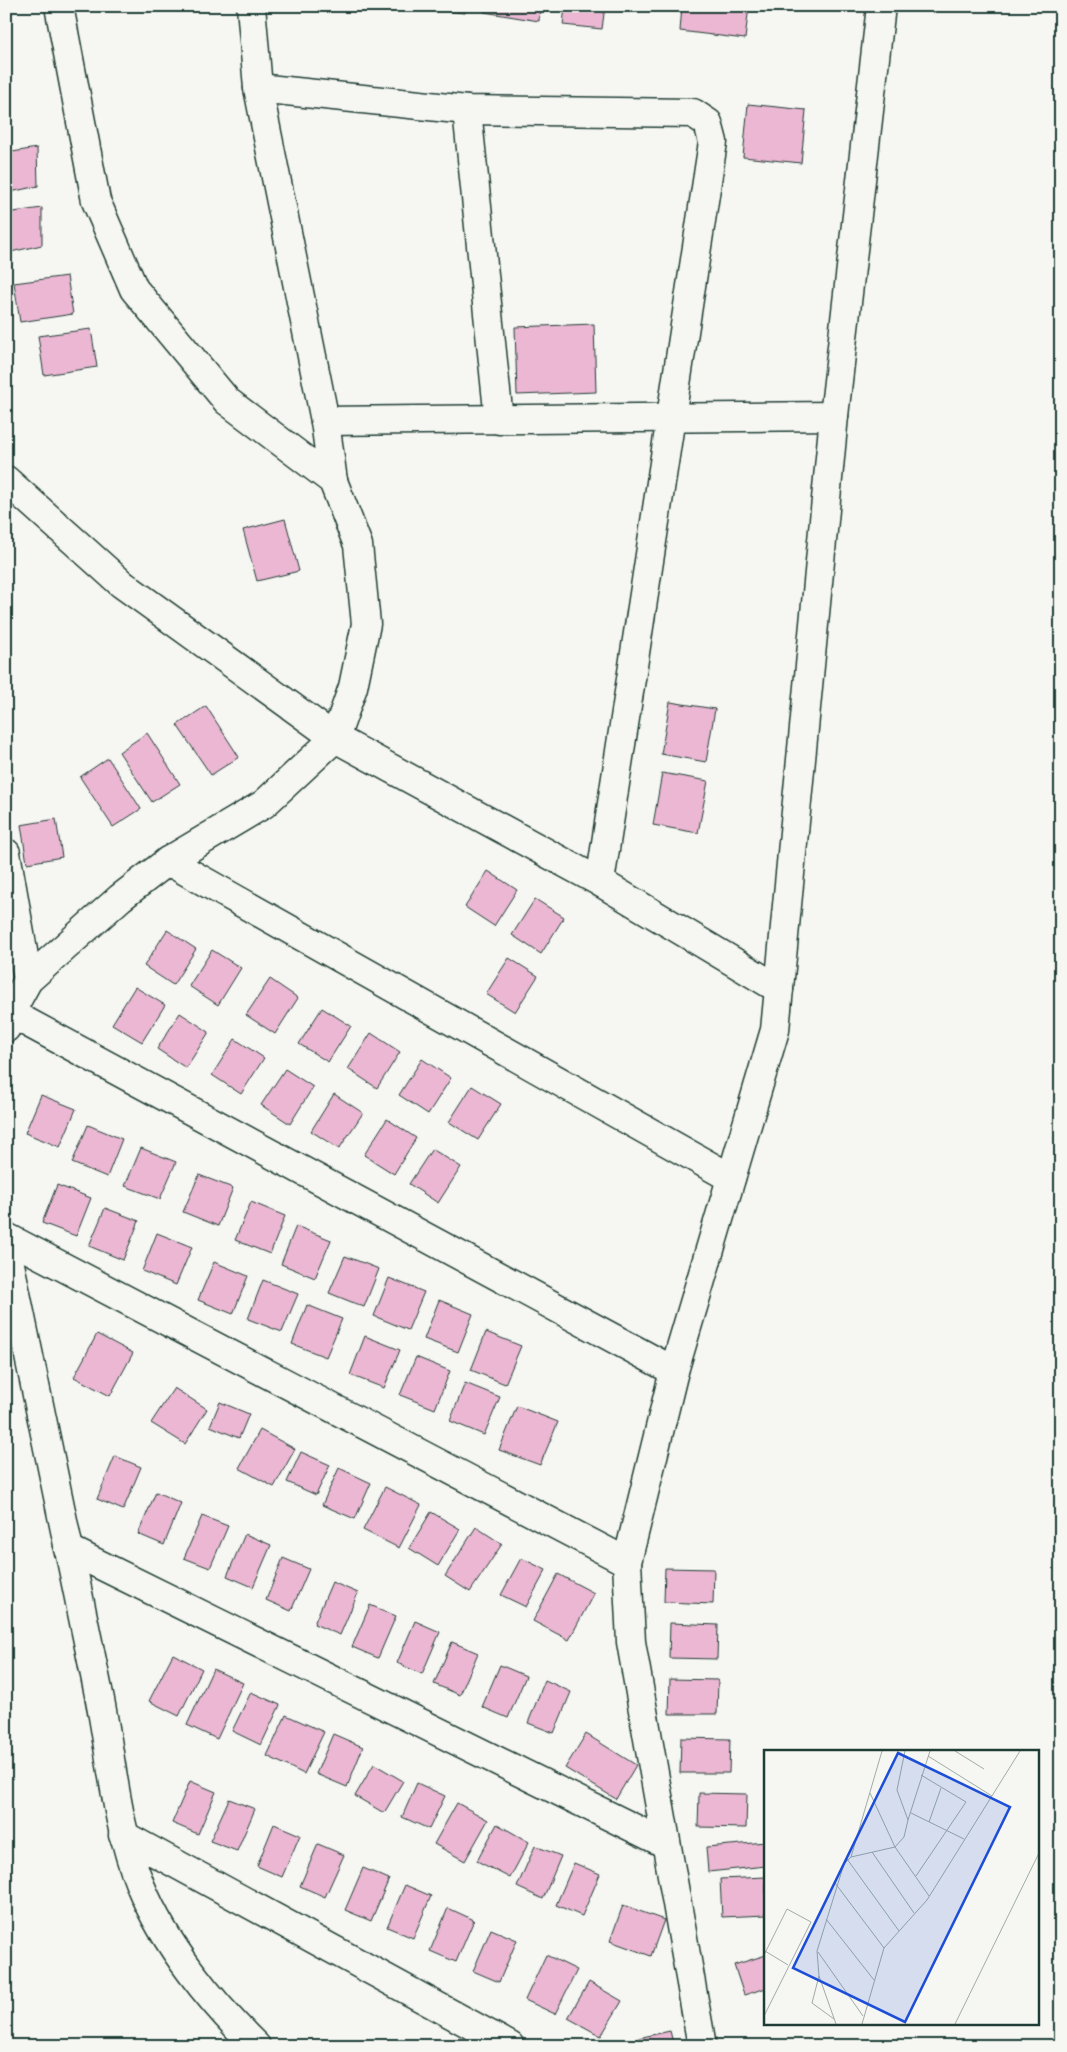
<svg xmlns="http://www.w3.org/2000/svg" width="1067" height="2052" viewBox="0 0 1067 2052" font-family="'Indie Flower',sans-serif">
  <style>
    .building { fill: #ebb7d3; stroke: #1f3d34 }
    .lines { fill: none; stroke-linecap: round; stroke-linejoin: round }
    .minor-casing { stroke: #1f3d34; stroke-width: 31 }
    .minor { stroke: #f6f6f2; stroke-width: 28 }
    .inset-road { fill: none; stroke: #a0aca6; stroke-width: 1 }
    .view { fill: #1d4ed8; fill-opacity: 0.15; stroke: #1d4ed8; stroke-width: 2.5 }
    .inset-edge { fill: none; stroke: #1f3d34; stroke-width: 2.5 }
  </style>
  <rect width="100%" height="100%" fill="#f6f6f2"/>
  <filter id="ink" filterUnits="userSpaceOnUse"><feTurbulence type="fractalNoise" baseFrequency=".02" numOctaves="2"/><feDisplacementMap in="SourceGraphic" scale="10" xChannelSelector="R" yChannelSelector="G"/><feConvolveMatrix kernelMatrix="1 2 1 2 8 2 1 2 1" color-interpolation-filters="sRGB"/></filter>
  <g filter="url(#ink)">
    <g class="building">
      <polygon points="413,6 466,6 465,13 413,8"/>
      <polygon points="485,6 540,6 539,21 484,12"/>
      <polygon points="565,6 605,6 602,29 563,25"/>
      <polygon points="682,6 749,6 745,39 680,31"/>
      <polygon points="748,104 806,110 801,163 743,157"/>
      <polygon points="37,148 38,186 6,193 6,153"/>
      <polygon points="42,208 42,245 6,253 6,213"/>
      <polygon points="67,276 73,314 20,322 14,283"/>
      <polygon points="594,324 596,392 517,395 515,327"/>
      <polygon points="91,329 97,367 44,375 38,336"/>
      <polygon points="285,519 299,571 257,581 243,530"/>
      <polygon points="670,702 715,709 706,762 661,754"/>
      <polygon points="206,706 239,757 211,775 177,725"/>
      <polygon points="147,733 180,784 152,802 119,752"/>
      <polygon points="108,758 141,809 113,827 80,777"/>
      <polygon points="662,773 708,781 698,833 653,825"/>
      <polygon points="56,819 62,857 27,863 21,825"/>
      <polygon points="488,871 517,890 494,926 465,907"/>
      <polygon points="535,899 564,917 541,954 512,935"/>
      <polygon points="167,930 196,949 173,985 144,966"/>
      <polygon points="212,950 241,968 218,1005 189,986"/>
      <polygon points="509,958 538,976 515,1012 486,994"/>
      <polygon points="270,979 298,998 275,1034 246,1015"/>
      <polygon points="135,987 165,1005 142,1042 112,1024"/>
      <polygon points="322,1008 351,1026 328,1062 299,1044"/>
      <polygon points="180,1013 209,1032 186,1068 157,1049"/>
      <polygon points="371,1033 400,1052 377,1088 348,1069"/>
      <polygon points="235,1039 264,1058 241,1094 212,1075"/>
      <polygon points="422,1059 451,1078 428,1114 399,1095"/>
      <polygon points="285,1069 313,1087 290,1124 261,1105"/>
      <polygon points="472,1086 501,1104 478,1140 449,1122"/>
      <polygon points="334,1094 363,1113 339,1149 311,1131"/>
      <polygon points="41,1095 76,1109 60,1147 25,1133"/>
      <polygon points="387,1119 416,1138 394,1174 364,1155"/>
      <polygon points="88,1125 122,1139 107,1177 72,1163"/>
      <polygon points="141,1148 176,1162 160,1199 125,1186"/>
      <polygon points="432,1149 461,1167 438,1203 409,1184"/>
      <polygon points="199,1175 233,1188 218,1226 183,1212"/>
      <polygon points="57,1185 91,1198 76,1236 42,1223"/>
      <polygon points="251,1202 285,1216 270,1254 235,1240"/>
      <polygon points="105,1208 139,1221 123,1260 89,1246"/>
      <polygon points="296,1226 331,1240 315,1278 281,1264"/>
      <polygon points="157,1233 192,1247 176,1285 142,1271"/>
      <polygon points="345,1256 379,1269 364,1307 329,1293"/>
      <polygon points="214,1262 248,1276 233,1314 198,1300"/>
      <polygon points="389,1278 424,1292 408,1330 374,1316"/>
      <polygon points="263,1280 298,1294 282,1332 248,1319"/>
      <polygon points="439,1300 473,1314 458,1352 424,1339"/>
      <polygon points="307,1305 342,1319 326,1357 292,1344"/>
      <polygon points="486,1332 521,1346 505,1384 471,1370"/>
      <polygon points="97,1334 133,1353 110,1396 74,1377"/>
      <polygon points="365,1336 400,1350 384,1388 350,1375"/>
      <polygon points="416,1357 450,1371 435,1409 400,1395"/>
      <polygon points="465,1383 500,1397 484,1435 450,1421"/>
      <polygon points="174,1388 207,1409 185,1444 151,1423"/>
      <polygon points="220,1402 249,1414 239,1438 210,1426"/>
      <polygon points="517,1406 558,1422 540,1465 499,1450"/>
      <polygon points="260,1430 295,1449 274,1487 239,1468"/>
      <polygon points="301,1452 330,1465 316,1495 287,1482"/>
      <polygon points="115,1456 141,1467 123,1510 97,1499"/>
      <polygon points="339,1468 371,1483 355,1519 322,1505"/>
      <polygon points="385,1487 421,1505 399,1548 363,1530"/>
      <polygon points="156,1492 181,1503 164,1545 138,1534"/>
      <polygon points="431,1512 460,1529 438,1566 409,1548"/>
      <polygon points="202,1516 228,1526 210,1568 184,1558"/>
      <polygon points="476,1527 502,1544 470,1592 445,1576"/>
      <polygon points="245,1534 271,1545 253,1587 227,1576"/>
      <polygon points="283,1558 309,1569 291,1611 266,1600"/>
      <polygon points="521,1558 546,1570 526,1607 501,1595"/>
      <polygon points="665,1568 714,1569 713,1604 664,1602"/>
      <polygon points="558,1574 594,1593 569,1640 533,1621"/>
      <polygon points="332,1582 358,1593 340,1635 314,1624"/>
      <polygon points="370,1605 396,1616 378,1658 352,1647"/>
      <polygon points="415,1621 440,1632 422,1674 397,1663"/>
      <polygon points="670,1623 718,1625 717,1659 669,1658"/>
      <polygon points="452,1642 478,1653 460,1695 434,1684"/>
      <polygon points="173,1654 202,1669 179,1716 149,1701"/>
      <polygon points="500,1665 526,1676 508,1718 482,1707"/>
      <polygon points="213,1669 243,1683 217,1739 187,1725"/>
      <polygon points="670,1679 718,1680 717,1714 669,1714"/>
      <polygon points="545,1680 571,1692 554,1733 528,1723"/>
      <polygon points="251,1692 280,1705 261,1745 232,1731"/>
      <polygon points="286,1715 324,1732 304,1774 267,1756"/>
      <polygon points="333,1734 363,1747 347,1787 316,1774"/>
      <polygon points="586,1734 636,1765 616,1799 565,1768"/>
      <polygon points="681,1738 730,1739 729,1773 680,1773"/>
      <polygon points="374,1764 403,1781 384,1813 355,1796"/>
      <polygon points="190,1781 216,1792 198,1834 172,1823"/>
      <polygon points="417,1783 445,1796 429,1829 402,1817"/>
      <polygon points="699,1793 747,1794 746,1828 698,1827"/>
      <polygon points="229,1799 255,1809 237,1851 210,1841"/>
      <polygon points="457,1803 488,1820 465,1861 434,1844"/>
      <polygon points="274,1824 300,1835 282,1877 257,1866"/>
      <polygon points="497,1824 529,1842 510,1878 477,1861"/>
      <polygon points="766,1842 766,1866 708,1872 706,1847"/>
      <polygon points="318,1844 344,1855 325,1897 300,1886"/>
      <polygon points="535,1846 561,1856 543,1899 517,1887"/>
      <polygon points="574,1863 600,1874 582,1916 556,1905"/>
      <polygon points="363,1868 389,1879 371,1921 345,1910"/>
      <polygon points="766,1877 766,1915 722,1917 720,1879"/>
      <polygon points="405,1885 431,1896 413,1938 387,1927"/>
      <polygon points="623,1905 664,1920 651,1956 610,1941"/>
      <polygon points="448,1908 474,1920 456,1962 430,1951"/>
      <polygon points="491,1929 517,1940 499,1982 473,1971"/>
      <polygon points="546,1955 577,1970 555,2014 525,2000"/>
      <polygon points="766,1955 766,1988 744,1995 734,1965"/>
      <polygon points="589,1982 622,2001 601,2036 568,2018"/>
      <polygon points="670,2031 674,2046 639,2046 638,2038"/>
    </g>
    <g class="lines">
      <g class="minor-casing">
        <g id="minor">
          <polyline points="251,6 258,88 325,421 333,481"/>
          <polyline points="258,88 467,110 693,113 708,123 713,142 600,882"/>
          <polyline points="467,110 499,420"/>
          <polyline points="325,421 834,416"/>
          <polyline points="6,480 122,584 335,738 600,882 779,989"/>
          <polyline points="6,853 28,980"/>
          <polyline points="168,861 731,1178"/>
          <polyline points="10,1013 674,1371"/>
          <polyline points="6,1028 10,1013 28,980 120,898 168,861 264,804 335,738 353,687 366,624 358,545 333,481 227,401 134,289 96,201 59,6"/>
          <polyline points="6,1237 627,1562"/>
          <path d="M6 1245C36 1394 67 1542 98 1690 112 1756 115 1824 141 1887 165 1945 211 2002 256 2046"/>
          <polyline points="68,1549 666,1844"/>
          <polyline points="123,1835 510,2046"/>
          <polyline points="702,2046 631,1642 627,1562 674,1371 775,1030 834,416 881,6"/>
        </g>
      </g>
      <use href="#minor" class="minor"/>
    </g>
  </g>
  <g transform="translate(764 1750)">
    <rect width="275" height="275" fill="#f6f6f2"/>
    <path class="inset-road" d="M191 1 220 19M164 6 228 46M106 43 131 97 165 146M147 63 200 89M144 70 166 1M165 72 177 38M108 102 150 163M87 107 118 1M83 109 135 181M152 126 202 52 157 25M71 133 120 198M62 169 110 230M1 201 24 215M54 202 99 266M0 205 23 159 47 172 0 266M55 226 48 253 70 269M72 274 55 226 53 201 80 114 87 107 131 97 140 87 144 70 133 40 141 1M98 274 120 198 163 150 256 1M191 274 275 103"/>
    <path class="view" d="M134 3 246 57 141 272 29 218Z"/>
    <rect width="275" height="275" class="inset-edge"/>
  </g>
  <rect width="1067" height="2052" fill="none" stroke="#f6f6f2" stroke-width="25"/>
  <rect x="12" y="12" width="1042" height="2027" fill="none" stroke="#1f3d34" stroke-width="2" filter="url(#ink)"/>
</svg>
